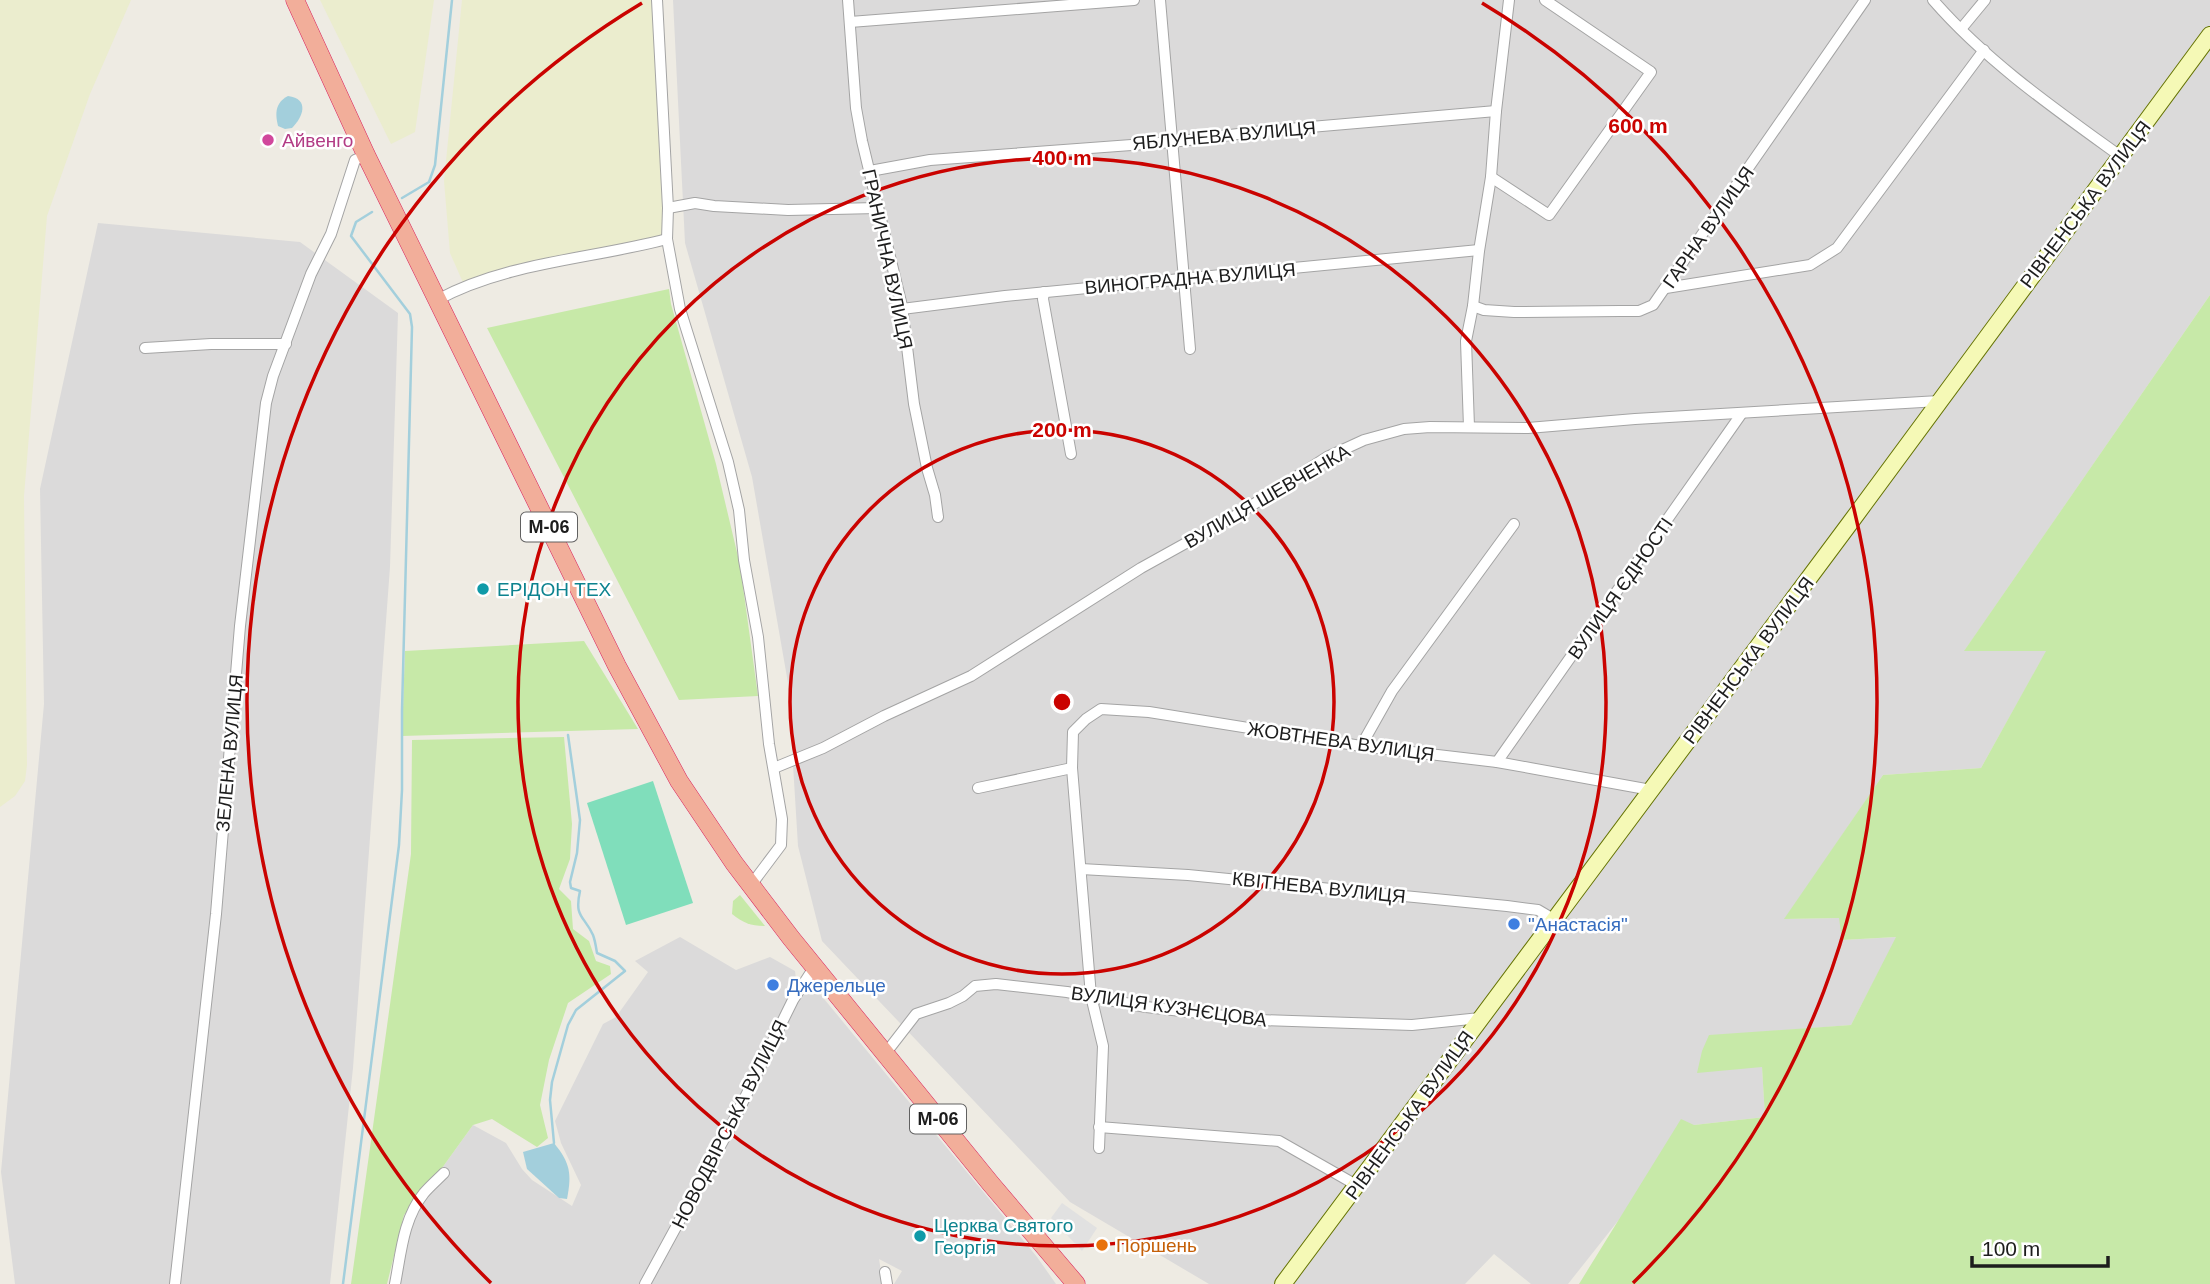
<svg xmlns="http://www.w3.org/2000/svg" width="2210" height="1284" viewBox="0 0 2210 1284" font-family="Arial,sans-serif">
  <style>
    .residential { fill: #dbdada }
    .farmland { fill: #ebedce }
    .grass { fill: #c7e9a8 }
    .pitch { fill: #80debb }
    .parking { fill: #e1e1e1 }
    .water { fill: #a3cfdc }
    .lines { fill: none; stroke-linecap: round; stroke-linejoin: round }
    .stream { stroke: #a3cfdc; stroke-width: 2.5 }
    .minor-casing { stroke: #a4a4a4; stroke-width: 12 }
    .secondary-casing { stroke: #667404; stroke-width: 18 }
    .trunk-casing { stroke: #d9235f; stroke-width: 19 }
    .minor { stroke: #fff; stroke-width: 10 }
    .secondary { stroke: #f5f9b6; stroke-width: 16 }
    .trunk { stroke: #f2ae9a; stroke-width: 18 }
    .ring { fill: none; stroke: #ca0300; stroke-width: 3.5 }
    .hotel-dot { fill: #d1479c; stroke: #fff; stroke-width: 2.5 }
    .culture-dot { fill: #0f9aa8; stroke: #fff; stroke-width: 2.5 }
    .shop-dot { fill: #3f7fe0; stroke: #fff; stroke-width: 2.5 }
    .food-dot { fill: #e8710a; stroke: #fff; stroke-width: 2.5 }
    .labels { text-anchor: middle; stroke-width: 5; stroke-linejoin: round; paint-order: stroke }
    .shield { fill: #fff; stroke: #616161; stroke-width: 2 }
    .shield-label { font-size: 18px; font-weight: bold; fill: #1d1d1d }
    .street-label { font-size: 19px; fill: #1d1d1d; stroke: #fff }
    .hotel-label { font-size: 19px; fill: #b23c85; stroke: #fff; text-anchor: start }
    .culture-label { font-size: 19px; fill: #0d838f; stroke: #fff; text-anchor: start }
    .shop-label { font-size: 19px; fill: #366cbe; stroke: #fff; text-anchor: start }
    .food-label { font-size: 19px; fill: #c56008; stroke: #fff; text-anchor: start }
    .centre { fill: #ca0300; stroke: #fff; stroke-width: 3.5 }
    .ring-label { font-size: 21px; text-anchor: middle; font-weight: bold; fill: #ca0300; stroke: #fff; stroke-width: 5; stroke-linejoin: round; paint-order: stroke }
  </style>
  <rect width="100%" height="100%" fill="#eeebe3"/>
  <g class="residential">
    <polygon points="673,0 2210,0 2210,295 1965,650 2047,650 1981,768 1883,775 1785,919 1840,918 1843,940 1897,937 1851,1025 1709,1036 1762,1066 1765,1117 1694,1125 1568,1284 1531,1284 1494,1254 1465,1284 1209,1284 1070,1202 822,941 798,846 788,683 752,477 685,243"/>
    <polygon points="98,223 300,242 398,313 390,567 353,1068 330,1284 15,1284 1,1172 44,704 40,489"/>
    <polygon points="680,937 736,970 770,957 795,971 796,979 795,986 726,1126 641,1284 398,1284 409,1227 416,1210 446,1174 442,1168 473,1125 506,1143 522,1169 532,1180 572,1206 581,1185 561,1143 555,1121 603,1024 616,1017 648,972 635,961"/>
    <polygon points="813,993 820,994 1037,1257 1056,1284 894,1284 902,1271 879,1259 883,1284 650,1284 798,999 805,994"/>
  </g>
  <g class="farmland">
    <polygon points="0,0 131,0 90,94 47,216 24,496 27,765 25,781 15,796 0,807"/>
    <polygon points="320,0 434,0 415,132 391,144"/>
    <polygon points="462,0 657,0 667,239 465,287 450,253 444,181"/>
  </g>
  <g class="grass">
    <polygon points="669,289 671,304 716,464 740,565 758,696 679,700 487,328"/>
    <polygon points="2210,295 2210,1284 1579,1284 1681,1119 1694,1125 1765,1117 1762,1067 1697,1073 1702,1051 1709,1035 1851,1025 1896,937 1842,940 1839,918 1784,919 1883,775 1981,768 2046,651 1964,651"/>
    <polygon points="584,641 638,729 402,736 405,651"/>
    <polygon points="564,737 572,824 570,859 559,889 571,901 573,929 589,941 596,961 610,966 611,974 568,1003 549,1060 540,1105 548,1138 537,1147 492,1119 473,1125 442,1168 404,1215 387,1284 351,1284 411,854 412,740"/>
    <path d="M740 895 765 926C751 926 743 923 732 914L733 901Z"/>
  </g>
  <polygon class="pitch" points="653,781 693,903 626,925 587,803"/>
  <polygon class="parking" points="1062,1203 1097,1228 1082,1251 1051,1218"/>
  <g class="water">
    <path d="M288 96C310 99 303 117 292 128L285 129 278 126C275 113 275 103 288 96Z"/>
    <path d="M554 1143C570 1163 572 1173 567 1199L559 1198 527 1169 523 1152Z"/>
  </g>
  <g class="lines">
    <g class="stream">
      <polyline points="402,198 429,182 435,165 452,0"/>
      <path d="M554 1143 550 1100 552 1082 568 1025 576 1010 625 971 615 961 597 953C596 947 595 940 593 935 584 915 574 918 580 891L571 888 570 882 577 853 580 820 568 735"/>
      <polyline points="343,1284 399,845 402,790 402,711 412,327 410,314 351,236 356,222 372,212"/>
    </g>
    <g class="minor-casing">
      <g id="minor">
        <polyline points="657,0 668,208 667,239 680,309 728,462 739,510 744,560 758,637 769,744 782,819 781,845 751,885"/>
        <polyline points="848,0 856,108 862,141 902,306 914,404 927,468 935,495 938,517"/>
        <polyline points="1160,0 1190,349"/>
        <path d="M1933 0C1986 61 2055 109 2120 156"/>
        <polyline points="850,22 1134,0"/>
        <polyline points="1961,29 1985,0"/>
        <polyline points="870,171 930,160 1172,142 1263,131 1496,111"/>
        <polyline points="1491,177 1549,215 1651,72 1545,0"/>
        <polyline points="668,208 695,203 714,206 788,210 877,208"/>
        <polyline points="1666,288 1810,265 1837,248 1984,50"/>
        <polyline points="1044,292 1043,299 1071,454"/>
        <path d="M437 300C507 262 591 259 667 239"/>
        <polyline points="1473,306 1484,310 1514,312 1620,311 1639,311 1653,305 1865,0"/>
        <polyline points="902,309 1005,296 1479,250"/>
        <polyline points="145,348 211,344 286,344"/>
        <polyline points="1469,427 1466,341 1473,306 1479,251 1491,177 1496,111 1509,0"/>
        <polyline points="1361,746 1392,691 1514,524"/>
        <polyline points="1497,762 1742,413"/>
        <polyline points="774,768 823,748 884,716 971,676 1141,568 1240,513 1327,457 1364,440 1404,429 1430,427 1528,428 1635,419 1939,401"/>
        <polyline points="978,788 1072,768"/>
        <polyline points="1081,869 1188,875 1507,906 1538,910 1555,920"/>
        <polyline points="885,1054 916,1014 949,1003 963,996 975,986 996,984 1067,992 1146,1007 1260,1020 1412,1025 1480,1018"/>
        <polyline points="1099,1127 1279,1141 1358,1186"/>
        <polyline points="1099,1148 1103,1046 1091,996 1072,768 1073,732 1086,719 1101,709 1149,712 1361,746 1497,762 1651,790"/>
        <polyline points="885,1272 887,1284"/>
        <polyline points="175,1284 216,914 240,626 266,403 273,376 311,274 331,234 355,160 366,155"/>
        <path d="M395 1284C401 1253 403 1219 424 1193 430 1186 437 1180 444 1173"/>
        <polyline points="645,1284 730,1128 793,1000 815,966"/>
      </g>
    </g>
    <g class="secondary-casing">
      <polyline id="secondary" points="1283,1284 1850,523 2210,35"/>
    </g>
    <g class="trunk-casing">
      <polyline id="trunk" points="295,0 366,155 617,666 679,781 734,863 791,938 991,1184 1076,1284"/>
    </g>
    <use href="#minor" class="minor"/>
    <use href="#secondary" class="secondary"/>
    <use href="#trunk" class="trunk"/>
  </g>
  <g class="ring">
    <circle cx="1062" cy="702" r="272"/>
    <circle cx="1062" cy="702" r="544"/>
    <path d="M491 1283A815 815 0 0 1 642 3M1482 3A815 815 0 0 1 1633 1283"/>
  </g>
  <circle class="hotel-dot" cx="268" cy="140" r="7"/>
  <g class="culture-dot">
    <circle cx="483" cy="589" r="7"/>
    <circle cx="920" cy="1236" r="7"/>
  </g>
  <g class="shop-dot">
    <circle cx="1514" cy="924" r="7"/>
    <circle cx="773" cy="985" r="7"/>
  </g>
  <circle class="food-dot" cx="1102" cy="1245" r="7"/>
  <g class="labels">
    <g class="shield">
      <rect x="521" y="512.5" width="56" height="29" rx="5"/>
      <rect x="910" y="1104.5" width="56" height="29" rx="5"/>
    </g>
    <g class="shield-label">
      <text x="549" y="533">М-06</text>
      <text x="938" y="1125">М-06</text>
    </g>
    <g class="street-label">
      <text transform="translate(1224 135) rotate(-5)" y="7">ЯБЛУНЕВА ВУЛИЦЯ</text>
      <text transform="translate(2085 204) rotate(-53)" y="7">РІВНЕНСЬКА ВУЛИЦЯ</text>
      <text transform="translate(1708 227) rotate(-55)" y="7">ГАРНА ВУЛИЦЯ</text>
      <text transform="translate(888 259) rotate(78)" y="7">ГРАНИЧНА ВУЛИЦЯ</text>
      <text transform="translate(1190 278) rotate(-5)" y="7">ВИНОГРАДНА ВУЛИЦЯ</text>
      <text transform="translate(1267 496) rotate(-30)" y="7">ВУЛИЦЯ ШЕВЧЕНКА</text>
      <text transform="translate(1620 588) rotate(-55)" y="7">ВУЛИЦЯ ЄДНОСТІ</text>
      <text transform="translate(1748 660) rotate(-53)" y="7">РІВНЕНСЬКА ВУЛИЦЯ</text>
      <text transform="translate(1341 741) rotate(8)" y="7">ЖОВТНЕВА ВУЛИЦЯ</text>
      <text transform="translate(229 753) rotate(-85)" y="7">ЗЕЛЕНА ВУЛИЦЯ</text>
      <text transform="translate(1319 887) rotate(6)" y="7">КВІТНЕВА ВУЛИЦЯ</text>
      <text transform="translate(1169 1006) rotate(8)" y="7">ВУЛИЦЯ КУЗНЄЦОВА</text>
      <text transform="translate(1409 1115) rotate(-54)" y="7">РІВНЕНСЬКА ВУЛИЦЯ</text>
      <text transform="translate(729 1124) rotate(-63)" y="7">НОВОДВІРСЬКА ВУЛИЦЯ</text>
    </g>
    <g class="hotel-label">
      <text x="282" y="147">Айвенго</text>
    </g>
    <g class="culture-label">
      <text x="497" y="596">ЕРІДОН ТЕХ</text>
      <text x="934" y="1232">Церква Святого<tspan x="934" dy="22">Георгія</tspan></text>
    </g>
    <g class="shop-label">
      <text x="1528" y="931">"Анастасія"</text>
      <text x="787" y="992">Джерельце</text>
    </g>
    <g class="food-label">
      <text x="1116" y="1252">Поршень</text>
    </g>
  </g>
  <circle cx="1062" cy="702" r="10" class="centre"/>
  <g class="ring-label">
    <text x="1638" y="133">600 m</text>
    <text x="1062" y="165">400 m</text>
    <text x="1062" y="437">200 m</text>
  </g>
  <path d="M1972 1256v10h136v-10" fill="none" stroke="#1d1d1d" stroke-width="3.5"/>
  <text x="1982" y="1256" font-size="21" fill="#1d1d1d" stroke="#ffffff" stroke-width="5" paint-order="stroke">100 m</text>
</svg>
